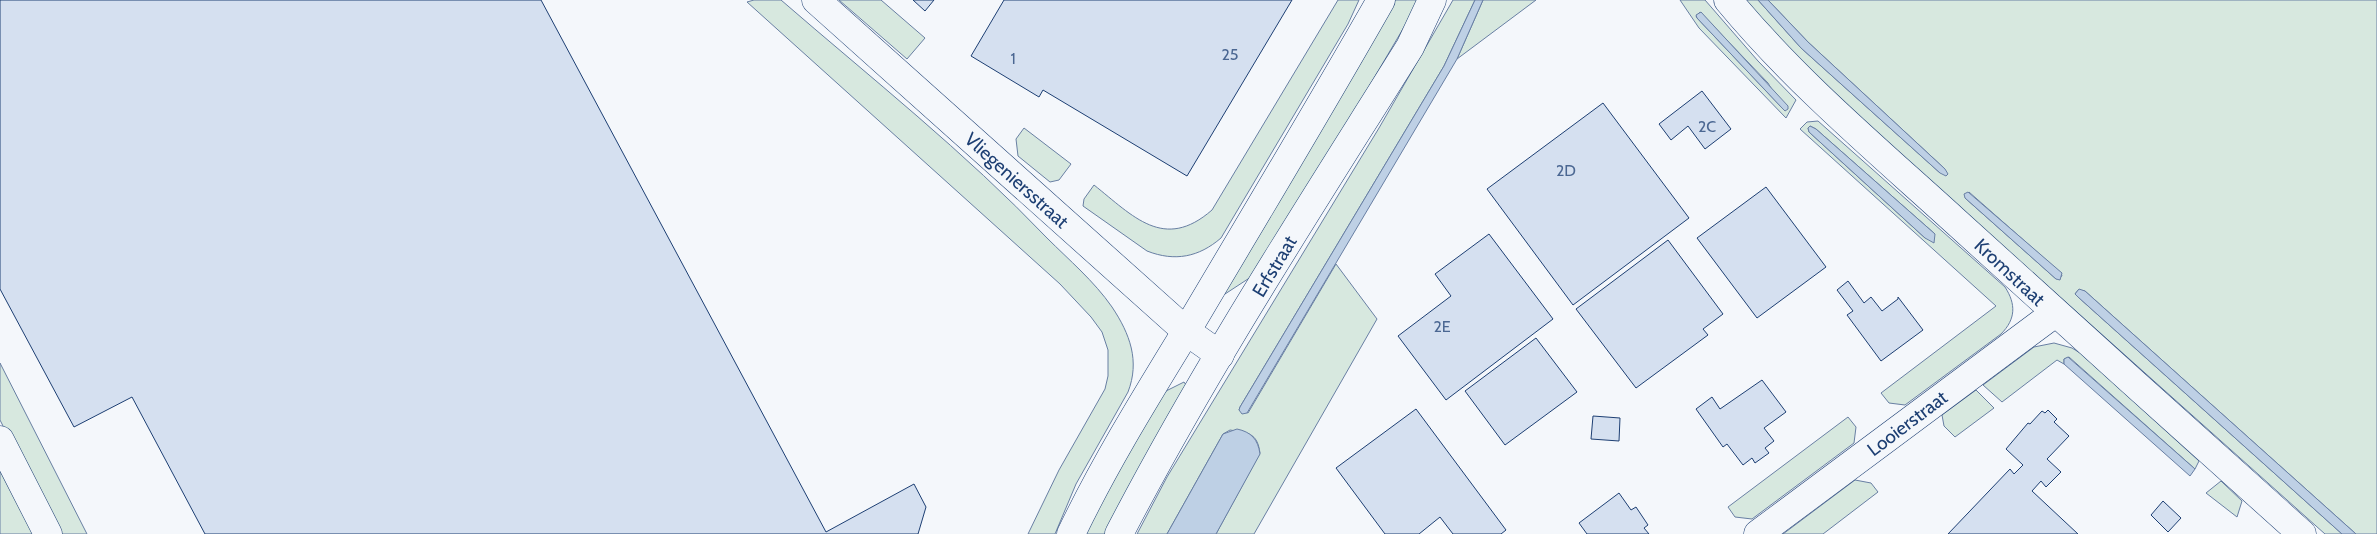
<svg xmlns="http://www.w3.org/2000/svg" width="2377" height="534" viewBox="0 0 2377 534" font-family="Cabin,sans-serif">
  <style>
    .green { fill: #d7e8df; stroke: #687fa3; fill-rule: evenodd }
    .water { fill: #bed0e5; stroke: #687fa3 }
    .building { fill: #d5e0f0; stroke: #1d3f73 }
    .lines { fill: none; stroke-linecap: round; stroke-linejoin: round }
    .minor-casing { stroke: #1d3f73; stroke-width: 29 }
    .tertiary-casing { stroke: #1d3f73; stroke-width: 29 }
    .minor { stroke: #f4f7fb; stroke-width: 28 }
    .tertiary { stroke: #f4f7fb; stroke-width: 28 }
    .labels { text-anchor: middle; stroke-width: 4; stroke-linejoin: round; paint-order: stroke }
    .number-label { font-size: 16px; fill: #4b6792 }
    .street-label { font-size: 19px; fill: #1d3f73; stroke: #f4f7fb }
  </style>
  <rect width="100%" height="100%" fill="#f4f7fb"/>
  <g class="green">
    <path d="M754 0H781C871 78 965 152 1047 238 1069 260 1094 281 1112 307 1130 334 1140 361 1128 392L1076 484 1055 534H1028L1059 470 1105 389 1108 376V350L1102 332 1091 317 1060 284 747 2Z"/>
    <polygon points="839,0 881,0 925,38 907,59"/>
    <path d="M1338 0H1359L1348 24 1221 238C1199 257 1175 262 1147 251L1083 206 1084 199 1094 185C1133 216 1164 252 1212 210Z"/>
    <polygon points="1392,0 1420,0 1341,134 1251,277 1225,294 1223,293"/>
    <path d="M1453 0H1475L1444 66 1240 407 1239 410 1248 413 1336 264 1377 319 1254 534H1216L1260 453C1257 432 1248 433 1230 430L1223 434 1167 534H1137L1167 477 1379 128Z"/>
    <polygon points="1483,0 1536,0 1457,59"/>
    <path d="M1680 0H1705L1758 61 1796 100 1786 118 1699 28ZM1700 12 1768 83 1785 111 1697 18 1696 16Z"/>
    <path d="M1746 0H1758L1801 48 1940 173 1945 169 1808 42 1768 0H2377V534H2356L2085 291 2078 290 2075 294 2078 297 2342 534H2325L1833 94 1776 35ZM1969 192 2061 273 2062 276 2056 279 1965 198Z"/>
    <path d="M1818 121 2005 287C2016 304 2016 319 2001 334L1905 405 1889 403 1881 393 1996 306 1800 129 1807 122ZM1810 126 1816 129 1935 234 1925 238 1809 132 1808 128Z"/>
    <polygon points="1024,128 1071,164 1059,180 1050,182 1018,156 1016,139"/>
    <polygon points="2054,343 2072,348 2080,353 2199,461 2195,469 2069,357 2064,359 2064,364 2057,360 2002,402 1983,385 2034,347"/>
    <polygon points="0,363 87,534 58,534 0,420"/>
    <polygon points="1184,382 1186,385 1109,534 1083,534 1162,393"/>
    <polygon points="1976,390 1994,408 1955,437 1944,426 1942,415"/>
    <polygon points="1848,417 1856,427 1854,443 1752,519 1735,517 1728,507"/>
    <polygon points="0,458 39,534 0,534"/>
    <polygon points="1855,480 1871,483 1878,492 1823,534 1783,534"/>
    <polygon points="2221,481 2242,501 2237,517 2206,493"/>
  </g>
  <g class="water">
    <polygon points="1475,0 1483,0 1457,59 1247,413 1242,414 1239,410 1240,407 1444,66"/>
    <polygon points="1758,0 1768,0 1808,42 1945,169 1948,174 1946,176 1940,173 1801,48"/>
    <polygon points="1701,12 1788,106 1788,109 1785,111 1782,108 1697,18 1696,15"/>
    <polygon points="1810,126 1816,129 1935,234 1934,243 1925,238 1809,132 1808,128"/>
    <polygon points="1968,192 2062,273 2060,280 2056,279 1965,198 1964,194"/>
    <polygon points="2079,289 2085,291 2356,534 2342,534 2078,297 2075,294"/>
    <polygon points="2068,357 2195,469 2190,476 2064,364 2064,359"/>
    <path d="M1237 429C1251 432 1258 439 1260 454L1216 534H1167L1223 434Z"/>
  </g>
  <g class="building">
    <polygon points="0,0 541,0 826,532 914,484 926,507 918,534 205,534 132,397 74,427 0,289"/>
    <polygon points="913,0 934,0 925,11"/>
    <polygon points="1004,0 1292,0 1187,176 1043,90 1039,97 971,56"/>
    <polygon points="1702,91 1731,129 1705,149 1688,126 1671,140 1659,124"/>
    <polygon points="1603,103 1689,218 1573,305 1487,189"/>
    <polygon points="1766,187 1826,267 1757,318 1697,238"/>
    <polygon points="1489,234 1553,319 1446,400 1398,336 1451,296 1435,274"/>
    <polygon points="1668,240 1723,314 1703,329 1708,335 1636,388 1576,309"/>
    <polygon points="1848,281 1864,303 1871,297 1882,311 1898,299 1898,297 1923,330 1881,361 1847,315 1853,311 1837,290"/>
    <polygon points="1536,338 1577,392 1505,445 1465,391"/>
    <polygon points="1762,380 1786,412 1764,428 1774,441 1765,448 1769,453 1755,463 1752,458 1743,465 1727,444 1723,447 1696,409 1712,397 1720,409"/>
    <polygon points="1416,409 1506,530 1501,534 1453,534 1440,517 1419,534 1385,534 1336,468"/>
    <polygon points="2048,410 2057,419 2054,422 2069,436 2047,459 2061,472 2046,487 2041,481 2032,491 2078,534 1948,534 2010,469 2014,474 2023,465 2006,449 2028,423 2030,424 2042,411 2045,413"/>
    <polygon points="1593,416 1620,418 1619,441 1591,439"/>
    <polygon points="1619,493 1631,510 1636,507 1648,525 1644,528 1649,534 1587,534 1579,523"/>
    <polygon points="2163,501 2181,518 2168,532 2151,515"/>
  </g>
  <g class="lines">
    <g class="minor-casing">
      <g id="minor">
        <polyline points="816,0 1186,331 1220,355"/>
        <path d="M1728 0C1795 81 1876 149 1954 220 2069 325 2186 430 2302 534"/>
        <polyline points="0,440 48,534"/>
        <polyline points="1758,534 2055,313"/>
      </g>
    </g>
    <g class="tertiary-casing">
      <g id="tertiary">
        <path d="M1071 534C1105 463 1146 397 1187 330 1252 220 1318 111 1381 0"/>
        <path d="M1119 534C1206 366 1310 207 1410 47L1432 0"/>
      </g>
    </g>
    <use href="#minor" class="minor"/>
    <use href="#tertiary" class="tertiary"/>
  </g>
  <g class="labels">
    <g class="number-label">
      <text x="1230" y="60">25</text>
      <text x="1013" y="64">1</text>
      <text x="1707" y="132">2C</text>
      <text x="1566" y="176">2D</text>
      <text x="1442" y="332">2E</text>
    </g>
    <g class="street-label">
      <text transform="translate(1017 180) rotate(42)" y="7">Vliegeniersstraat</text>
      <text transform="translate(1274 266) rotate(-59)" y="7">Erfstraat</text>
      <text transform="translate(2010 272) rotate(43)" y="7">Kromstraat</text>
      <text transform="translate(1907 423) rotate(-37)" y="7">Looierstraat</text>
    </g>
  </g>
</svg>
